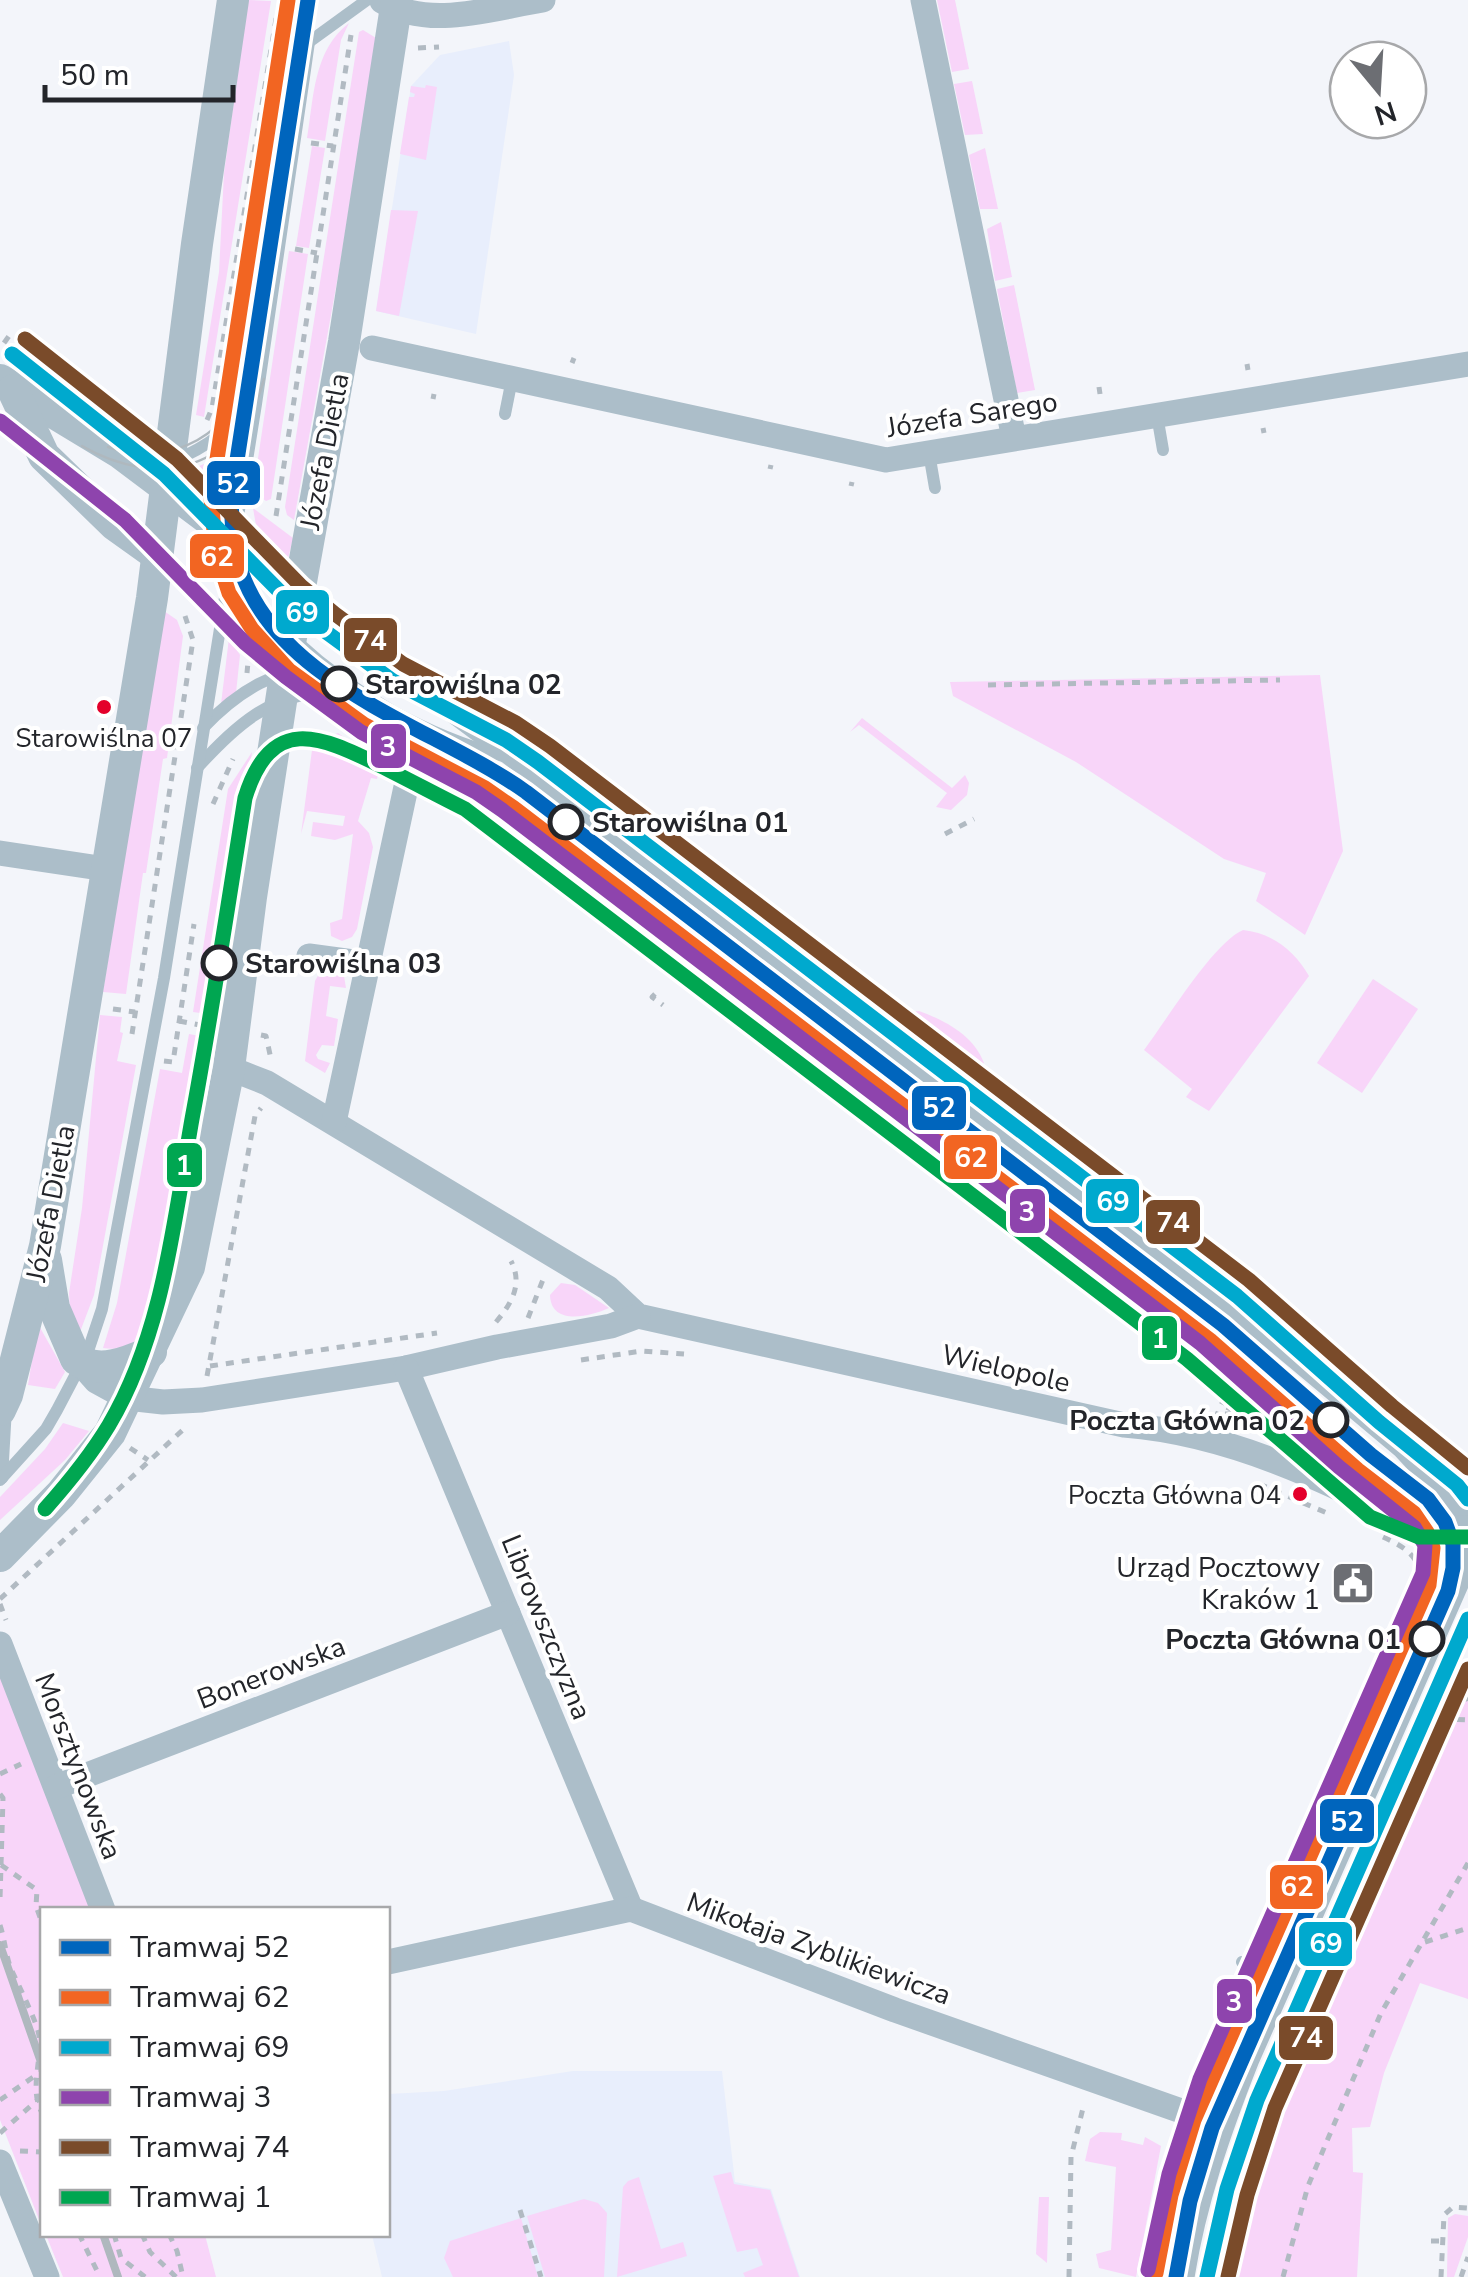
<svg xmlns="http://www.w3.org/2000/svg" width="1468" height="2277" viewBox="0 0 1468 2277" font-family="'Nunito Sans',sans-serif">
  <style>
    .built { fill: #e8eefc }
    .green { fill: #f8d5f9 }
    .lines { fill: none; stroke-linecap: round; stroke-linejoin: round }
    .path { stroke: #b1bac2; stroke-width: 5; stroke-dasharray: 8 8; stroke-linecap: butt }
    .service { stroke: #acbec9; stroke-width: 12 }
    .minor { stroke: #acbec9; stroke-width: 25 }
    .tertiary { stroke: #acbec9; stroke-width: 32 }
    .tram { stroke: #afb8be; stroke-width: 2.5 }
    .rail { stroke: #afb8be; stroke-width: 8 }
    .tram-1-casing { stroke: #fff; stroke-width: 22 }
    .tram-2-casing { stroke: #fff; stroke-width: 22 }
    .tram-3-casing { stroke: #fff; stroke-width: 22 }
    .tram-4-casing { stroke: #fff; stroke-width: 22 }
    .tram-5-casing { stroke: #fff; stroke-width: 22 }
    .tram-6-casing { stroke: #fff; stroke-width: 22 }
    .tram-1 { stroke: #0065bd; stroke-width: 15 }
    .tram-2 { stroke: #f26522; stroke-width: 15 }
    .tram-3 { stroke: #00a9ce; stroke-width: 15 }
    .tram-4 { stroke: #8e44ad; stroke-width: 15 }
    .tram-5 { stroke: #7a4b2a; stroke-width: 15 }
    .tram-6 { stroke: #00a651; stroke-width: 15 }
    .stop-dot { fill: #fff; stroke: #23252a; stroke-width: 5 }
    .bus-dot { fill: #e4002b; stroke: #fff; stroke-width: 4 }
    .labels { text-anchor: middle; stroke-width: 8; stroke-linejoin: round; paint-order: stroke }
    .bus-label { font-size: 26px; fill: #23252a; stroke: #fff }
    .street-label { font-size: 28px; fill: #23252a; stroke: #fff }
    .stop-label { font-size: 28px; font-weight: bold; fill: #23252a; stroke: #fff; text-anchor: start }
    .poi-label { font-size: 28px; fill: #23252a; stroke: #fff; text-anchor: end }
    .line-badge { stroke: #fff; stroke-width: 4 }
    .badge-label { font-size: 28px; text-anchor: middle; font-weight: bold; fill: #fff }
  </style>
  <rect width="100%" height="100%" fill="#f3f5fa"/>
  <g class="built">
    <polygon points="509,41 514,75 476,334 376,311 411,86 440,55"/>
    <polygon points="573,2071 722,2071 735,2182 771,2189 800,2277 382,2277 372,2235 388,2234 388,2094 444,2091"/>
  </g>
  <g class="green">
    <polygon points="248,0 271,1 204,417 196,415 219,272 224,173"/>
    <path d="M280 0H284C301 45 289 89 282 136L265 133 283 16Z"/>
    <polygon points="937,0 955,0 969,69 952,72"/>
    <path d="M349 23 341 40 325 141 307 138C314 97 313 51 349 23Z"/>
    <polygon points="363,30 376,38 340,265 294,520 287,515 285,507 359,32"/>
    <polygon points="972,81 983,134 965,135 954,84"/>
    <polygon points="426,85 437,87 426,160 400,154 409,97 414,97 415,94 410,92 411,86 425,88"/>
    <polygon points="264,138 275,141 260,240 248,238"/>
    <polygon points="312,146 325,148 309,248 296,246"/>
    <polygon points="985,148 998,209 980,209 969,155"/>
    <polygon points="391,210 418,211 399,316 376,311"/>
    <polygon points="1001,222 1012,277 995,281 987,229"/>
    <path d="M247 245 264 247C255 304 255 372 218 419Z"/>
    <polygon points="289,251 308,254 271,499 266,501 253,492"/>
    <polygon points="1014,285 1035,390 1017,393 997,289"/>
    <polygon points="206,463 218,486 227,493 223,510 183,482 186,472"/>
    <polygon points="253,508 293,538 287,563 258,537"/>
    <polygon points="164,611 177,620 183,636 167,758 163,759 146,873 143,873 126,994 103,992"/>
    <polygon points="229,638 240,655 236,693 221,704"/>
    <polygon points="1320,675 1343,851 1305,935 1256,901 1266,873 1224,859 1076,762 953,696 950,682"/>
    <path d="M334 703 365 712 442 749C418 755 353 719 334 703Z"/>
    <polygon points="862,718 952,788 965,775 969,783 967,795 951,810 936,807 947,793 859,725 850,732"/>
    <polygon points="338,733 381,763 377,779 371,778 358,821 369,833 373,847 357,929 352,937 342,941 331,936 330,923 342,919 353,834 335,840 311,836 313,822 343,826 345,816 307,811 301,834 312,750 319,751 333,743 330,736"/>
    <polygon points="252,752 214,1015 206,1014 205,1019 200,1018 200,1013 193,1012 228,789"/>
    <path d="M1243 930C1272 933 1295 951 1309 976L1209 1111 1186 1097 1192 1089 1144 1050C1166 1021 1213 943 1243 930Z"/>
    <polygon points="329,970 339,971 344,976 346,988 330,986 326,1016 338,1019 334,1046 322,1045 316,1055 318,1059 330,1063 325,1073 305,1061 315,981 320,972"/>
    <polygon points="1373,979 1418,1009 1362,1093 1317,1063"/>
    <path d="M919 1011C946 1021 973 1035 984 1063L978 1075 905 1019 911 1012Z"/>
    <polygon points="100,1015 122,1017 120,1032 123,1033 117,1061 136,1065 94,1295 80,1332 70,1310 69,1293 82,1208"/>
    <path d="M189 1034 210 1038C200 1106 184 1292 139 1339 130 1348 115 1350 103 1348L117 1303 160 1069 182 1073Z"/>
    <path d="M561 1283 575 1285 609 1308C589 1317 551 1326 550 1295Z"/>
    <polygon points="38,1324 65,1372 55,1389 28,1385"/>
    <polygon points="63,1423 89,1431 65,1460 0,1520 0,1497 45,1449"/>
    <polygon points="1468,1662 1468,1999 1420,1983 1384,2073 1370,2127 1352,2128 1353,2172 1363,2173 1357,2277 1213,2277 1233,2187 1258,2110 1443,1689 1453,1694"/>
    <polygon points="0,1668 90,1909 42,1910 42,2227 0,2120"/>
    <polygon points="1100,2132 1122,2133 1121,2140 1143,2145 1145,2137 1161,2146 1136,2277 1099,2268 1096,2254 1111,2250 1116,2167 1085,2161 1090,2139"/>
    <polygon points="731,2172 734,2184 770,2190 799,2277 745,2277 743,2273 763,2265 757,2248 737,2252 713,2176"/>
    <polygon points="639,2177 661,2249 683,2242 687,2256 617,2277 623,2187 628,2181"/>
    <polygon points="1039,2197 1049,2197 1047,2263 1036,2254"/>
    <polygon points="584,2199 598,2203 607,2213 604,2277 545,2277 527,2216"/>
    <polygon points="1455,2214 1468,2216 1468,2237 1454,2277 1447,2277 1448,2218"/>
    <polygon points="521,2218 538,2277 453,2277 444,2258 450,2241"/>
    <polygon points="46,2235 205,2235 216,2277 63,2277"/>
  </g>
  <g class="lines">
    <g class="path">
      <polyline points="418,48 439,47"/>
      <polyline points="311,143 333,146"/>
      <polyline points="240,241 262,244"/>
      <polyline points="295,249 317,253"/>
      <polyline points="4,343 9,336"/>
      <polyline points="572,363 574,358"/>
      <polyline points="1247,364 1248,370"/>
      <polyline points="1099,387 1100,394"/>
      <polyline points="433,399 434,394"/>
      <polyline points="207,420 212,408 277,13"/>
      <polyline points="1263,428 1264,433"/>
      <polyline points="215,459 226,478"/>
      <polyline points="770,469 771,465"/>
      <polyline points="851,486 852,482"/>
      <polyline points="276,516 351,35"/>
      <polyline points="185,573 207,592"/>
      <polyline points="240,623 262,643"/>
      <polyline points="238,638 249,650 247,673"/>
      <polyline points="988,685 1280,680"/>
      <polyline points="337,710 423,754 435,753"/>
      <polyline points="466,774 469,772"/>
      <polyline points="213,804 233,759"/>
      <polyline points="945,834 974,819"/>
      <polyline points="733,951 733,957 746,973 1241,1355 1246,1368 1224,1420"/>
      <polyline points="655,994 652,997 663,1005"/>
      <polyline points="113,1009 135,1012"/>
      <polyline points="781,1018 785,1013"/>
      <polyline points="179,1021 205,1026"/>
      <polyline points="132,1034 193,640 184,613"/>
      <polyline points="261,1035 266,1036 271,1059"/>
      <polyline points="164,1061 173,1062 194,924"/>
      <polyline points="1025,1202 1028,1199"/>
      <polyline points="528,1318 544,1277"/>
      <path d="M496 1322C512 1303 523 1284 511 1261"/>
      <polyline points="581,1360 642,1351 684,1354"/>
      <polyline points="210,1366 437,1333"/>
      <polyline points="207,1376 255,1116 261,1108"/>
      <polyline points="1225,1414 1244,1414 1289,1437"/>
      <polyline points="1215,1419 1240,1363 1336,1447 1352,1466"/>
      <polyline points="1438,1439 1441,1435"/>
      <polyline points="130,1448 148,1460"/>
      <polyline points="1450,1448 1453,1445"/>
      <polyline points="1259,1484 1327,1513"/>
      <path d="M1383 1537C1407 1548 1423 1558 1420 1587L1427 1590"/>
      <polyline points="0,1599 187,1426"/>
      <polyline points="0,1604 6,1620"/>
      <polyline points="1458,1648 1468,1627"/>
      <polyline points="1443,1678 1465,1690 1468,1701"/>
      <polyline points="1425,1718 1468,1720"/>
      <polyline points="0,1774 21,1764"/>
      <polyline points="0,1794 3,1798 0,1899"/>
      <polyline points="1,1865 37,1890 36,1906 42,1923"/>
      <path d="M0 1925C5 1940 6 1958 12 1971 18 1984 38 2024 39 2036 42 2062 29 2089 42 2113"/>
      <polyline points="1425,1942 1468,1928"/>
      <polyline points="0,2100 42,2071"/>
      <polyline points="0,2133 42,2096"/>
      <polyline points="20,2151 42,2152"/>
      <polyline points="520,2210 541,2277"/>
      <polyline points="79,2234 100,2277"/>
      <polyline points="114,2234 121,2258 145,2277"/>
      <polyline points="142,2234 150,2252 176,2277"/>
      <polyline points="169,2234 177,2251 183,2277"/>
      <polyline points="1431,2241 1443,2241"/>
      <polyline points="1069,2277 1071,2157 1084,2104"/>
      <polyline points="1283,2277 1308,2186 1381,2013 1468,1863"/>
      <polyline points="1441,2277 1444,2215 1453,2207 1468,2208"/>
      <polyline points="1461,2277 1468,2257"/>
    </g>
    <g class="service">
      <polyline points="309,42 367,0"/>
      <polyline points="505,414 512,379"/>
      <polyline points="1157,415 1163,450"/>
      <polyline points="929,453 935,488"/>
      <path d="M171 462C208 447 234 428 255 394"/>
      <path d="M296 641C354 695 426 735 503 756"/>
      <path d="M203 728C234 695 282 660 329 673"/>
      <path d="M197 768C234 727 270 693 329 692 340 691 350 694 360 695"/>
      <polyline points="2,1478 6,1408"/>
      <polyline points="0,1480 46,1429 57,1410 88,1351 102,1309 164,978 256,404 304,77 309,42 293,0"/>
      <polyline points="1242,1962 1282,1981"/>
    </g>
    <g class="minor">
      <polyline points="923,0 1014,438"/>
      <path d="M382 1C429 30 492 8 543 0"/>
      <polyline points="372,348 886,460 1468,364"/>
      <polyline points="298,594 667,870 1262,1328 1404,1447 1468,1516"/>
      <polyline points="0,853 106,869"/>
      <polyline points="309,956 368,964"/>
      <path d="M229 1068 267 1083 608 1288 638 1316 1124 1425C1189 1430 1249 1449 1309 1475 1361 1497 1411 1527 1468 1528"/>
      <polyline points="334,1122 406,787"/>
      <polyline points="81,1364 96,1381 127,1398 163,1402 202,1400 406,1368 497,1347 611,1326 638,1316"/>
      <polyline points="406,1368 631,1909"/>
      <polyline points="0,1644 103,1910"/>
      <polyline points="56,1787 508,1613"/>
      <polyline points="388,1962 631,1909 895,2010 1221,2125"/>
      <polyline points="0,2162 47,2277"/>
      <path d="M1182 2277C1194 2201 1219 2130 1247 2059L1468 1557"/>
    </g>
    <g class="tertiary">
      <polyline points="0,380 119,452 239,542 298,594"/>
      <polyline points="13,390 44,456 115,525 157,555"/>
      <path d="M46 1260 54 1308 76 1359C99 1375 128 1362 151 1352"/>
      <polyline points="0,1410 7,1395 45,1246 152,598 197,244 233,0"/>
      <polyline points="0,1556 61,1494 110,1433 189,1267 229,1068 251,897 290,643 344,342 397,0"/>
    </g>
    <g class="tram">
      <path d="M82 446C159 490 240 470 264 379"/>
      <path d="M108 447C172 469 234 433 251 369"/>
    </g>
    <g class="rail">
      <polyline points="0,1945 42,2065"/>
      <polyline points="103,2234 118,2277"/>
    </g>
    <g class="tram-1-casing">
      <path id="tram-1" d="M308 0 231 499C232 522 233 546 240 568 278 686 435 727 526 792L1223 1325 1371 1455 1428 1499 1445 1522 1453 1544V1568L1448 1591 1212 2128 1190 2201 1176 2277"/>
    </g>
    <g class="tram-2-casing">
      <polyline id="tram-2" points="288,0 211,498 216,553 229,593 252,629 289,670 365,725 485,788 514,808 1210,1340 1358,1470 1414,1513 1427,1532 1433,1548 1429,1585 1194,2120 1171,2195 1156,2273"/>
    </g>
    <g class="tram-3-casing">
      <g id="tram-3">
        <polyline points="12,354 164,474 288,600 322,629 393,681 506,740 538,762 1237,1296 1379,1422 1457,1485 1468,1499"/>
        <polyline points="1207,2277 1227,2189 1257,2100 1468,1619"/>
      </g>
    </g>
    <g class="tram-4-casing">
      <polyline id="tram-4" points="0,421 125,520 245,643 286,677 361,732 476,792 502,810 1200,1343 1339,1467 1414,1527 1425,1545 1423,1573 1200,2079 1169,2174 1148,2270"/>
    </g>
    <g class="tram-5-casing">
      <g id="tram-5">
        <polyline points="25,339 177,459 301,586 335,614 403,664 516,723 550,746 1249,1280 1392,1406 1468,1468"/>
        <polyline points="1228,2277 1247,2195 1275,2108 1468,1669"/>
      </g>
    </g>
    <g class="tram-6-casing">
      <path id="tram-6" d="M45 1509C69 1482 91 1455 109 1425 163 1334 174 1221 192 1119 212 1012 228 905 245 798 271 714 319 735 381 766 409 780 437 795 465 809L1187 1359 1370 1517 1419 1537H1468"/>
    </g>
    <use href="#tram-1" class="tram-1"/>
    <use href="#tram-2" class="tram-2"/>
    <use href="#tram-3" class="tram-3"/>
    <use href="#tram-4" class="tram-4"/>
    <use href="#tram-5" class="tram-5"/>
    <use href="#tram-6" class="tram-6"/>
  </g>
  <defs>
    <g id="civic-square" transform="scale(2.25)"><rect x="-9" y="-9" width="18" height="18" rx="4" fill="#6c6e73" stroke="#fff"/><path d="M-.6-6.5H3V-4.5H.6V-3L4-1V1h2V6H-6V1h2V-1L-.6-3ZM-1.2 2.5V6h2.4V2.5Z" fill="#fff"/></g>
  </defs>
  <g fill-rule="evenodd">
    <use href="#civic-square" x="1353" y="1583"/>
  </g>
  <g class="stop-dot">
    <circle cx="339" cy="684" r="16"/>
    <circle cx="566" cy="822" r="16"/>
    <circle cx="219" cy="963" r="16"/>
    <circle cx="1331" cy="1420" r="16"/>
    <circle cx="1427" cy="1639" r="16"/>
  </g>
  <g class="bus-dot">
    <circle cx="104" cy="707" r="9"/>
    <circle cx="1300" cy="1494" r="9"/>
  </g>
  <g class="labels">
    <g class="bus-label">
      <text x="104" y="747">Starowiślna 07</text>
      <text x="1281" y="1504" text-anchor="end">Poczta Główna 04</text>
    </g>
    <g class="street-label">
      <text transform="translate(972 414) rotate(-9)" y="10">Józefa Sarego</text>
      <text transform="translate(324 451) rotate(-79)" y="10">Józefa Dietla</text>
      <text transform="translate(50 1203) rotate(-79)" y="10">Józefa Dietla</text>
      <text transform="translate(1006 1368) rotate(13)" y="10">Wielopole</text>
      <text transform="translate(547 1627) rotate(68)" y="10">Librowszczyzna</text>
      <text transform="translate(271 1672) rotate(-21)" y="10">Bonerowska</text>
      <text transform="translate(79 1766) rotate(69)" y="10">Morsztynowska</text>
      <text transform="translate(819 1948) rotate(20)" y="10">Mikołaja Zyblikiewicza</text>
    </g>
    <g class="stop-label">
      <text x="365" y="694">Starowiślna 02</text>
      <text x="592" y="832">Starowiślna 01</text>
      <text x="245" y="973">Starowiślna 03</text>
      <text x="1305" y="1430" text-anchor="end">Poczta Główna 02</text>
      <text x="1401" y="1649" text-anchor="end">Poczta Główna 01</text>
    </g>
    <g class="poi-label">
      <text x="1320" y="1577">Urząd Pocztowy<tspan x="1320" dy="32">Kraków 1</tspan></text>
    </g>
  </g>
  <g class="line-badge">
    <rect x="205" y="459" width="57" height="48" rx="10" fill="#0065bd"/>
    <rect x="188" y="532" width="58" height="48" rx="10" fill="#f26522"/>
    <rect x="274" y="588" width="57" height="48" rx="10" fill="#00a9ce"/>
    <rect x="342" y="616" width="57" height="48" rx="10" fill="#7a4b2a"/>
    <rect x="369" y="722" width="39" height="48" rx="10" fill="#8e44ad"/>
    <rect x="910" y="1084" width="58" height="48" rx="10" fill="#0065bd"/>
    <rect x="942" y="1133" width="57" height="48" rx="10" fill="#f26522"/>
    <rect x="165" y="1141" width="39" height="48" rx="10" fill="#00a651"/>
    <rect x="1084" y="1177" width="57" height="48" rx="10" fill="#00a9ce"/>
    <rect x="1008" y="1187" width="39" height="48" rx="10" fill="#8e44ad"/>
    <rect x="1144" y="1198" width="58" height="48" rx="10" fill="#7a4b2a"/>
    <rect x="1140" y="1314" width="39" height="48" rx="10" fill="#00a651"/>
    <rect x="1318" y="1797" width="58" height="48" rx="10" fill="#0065bd"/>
    <rect x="1268" y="1863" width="57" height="48" rx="10" fill="#f26522"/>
    <rect x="1297" y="1920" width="57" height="48" rx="10" fill="#00a9ce"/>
    <rect x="1215" y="1977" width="39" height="48" rx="10" fill="#8e44ad"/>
    <rect x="1277" y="2014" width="58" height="48" rx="10" fill="#7a4b2a"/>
  </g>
  <g class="badge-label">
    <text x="233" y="493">52</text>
    <text x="217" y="566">62</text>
    <text x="302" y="622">69</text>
    <text x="370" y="650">74</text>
    <text x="388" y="756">3</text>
    <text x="939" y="1117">52</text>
    <text x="971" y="1167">62</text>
    <text x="184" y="1175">1</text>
    <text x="1113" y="1211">69</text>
    <text x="1027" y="1221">3</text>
    <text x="1173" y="1232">74</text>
    <text x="1160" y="1348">1</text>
    <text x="1347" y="1831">52</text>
    <text x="1297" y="1896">62</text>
    <text x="1326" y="1953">69</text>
    <text x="1234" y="2011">3</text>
    <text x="1306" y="2047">74</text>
  </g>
  <rect x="40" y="1907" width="350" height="330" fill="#ffffff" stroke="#a7a8aa" stroke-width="2.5"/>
  <rect x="60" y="1940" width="50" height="15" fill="#0065bd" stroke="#a7a8aa" stroke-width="2.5"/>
  <text x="130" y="1957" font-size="30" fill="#23252a">Tramwaj 52</text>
  <rect x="60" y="1990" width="50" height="15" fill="#f26522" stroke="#a7a8aa" stroke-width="2.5"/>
  <text x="130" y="2007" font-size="30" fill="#23252a">Tramwaj 62</text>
  <rect x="60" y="2040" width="50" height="15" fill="#00a9ce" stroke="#a7a8aa" stroke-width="2.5"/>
  <text x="130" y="2057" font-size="30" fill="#23252a">Tramwaj 69</text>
  <rect x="60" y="2090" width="50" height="15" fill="#8e44ad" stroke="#a7a8aa" stroke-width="2.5"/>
  <text x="130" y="2107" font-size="30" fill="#23252a">Tramwaj 3</text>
  <rect x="60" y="2140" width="50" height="15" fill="#7a4b2a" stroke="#a7a8aa" stroke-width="2.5"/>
  <text x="130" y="2157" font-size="30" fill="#23252a">Tramwaj 74</text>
  <rect x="60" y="2190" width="50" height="15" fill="#00a651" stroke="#a7a8aa" stroke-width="2.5"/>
  <text x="130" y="2207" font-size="30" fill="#23252a">Tramwaj 1</text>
  <g transform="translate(1378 90) rotate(162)"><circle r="48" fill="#ffffff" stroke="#a7a8aa" stroke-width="2.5"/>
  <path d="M0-8L18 38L0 25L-18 38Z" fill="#6c6e73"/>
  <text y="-15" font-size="28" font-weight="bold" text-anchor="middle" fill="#23252a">N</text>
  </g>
  <path d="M45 85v15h188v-15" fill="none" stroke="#23252a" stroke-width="5"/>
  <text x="60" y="85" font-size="30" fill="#23252a" stroke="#ffffff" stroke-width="8" paint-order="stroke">50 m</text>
</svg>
